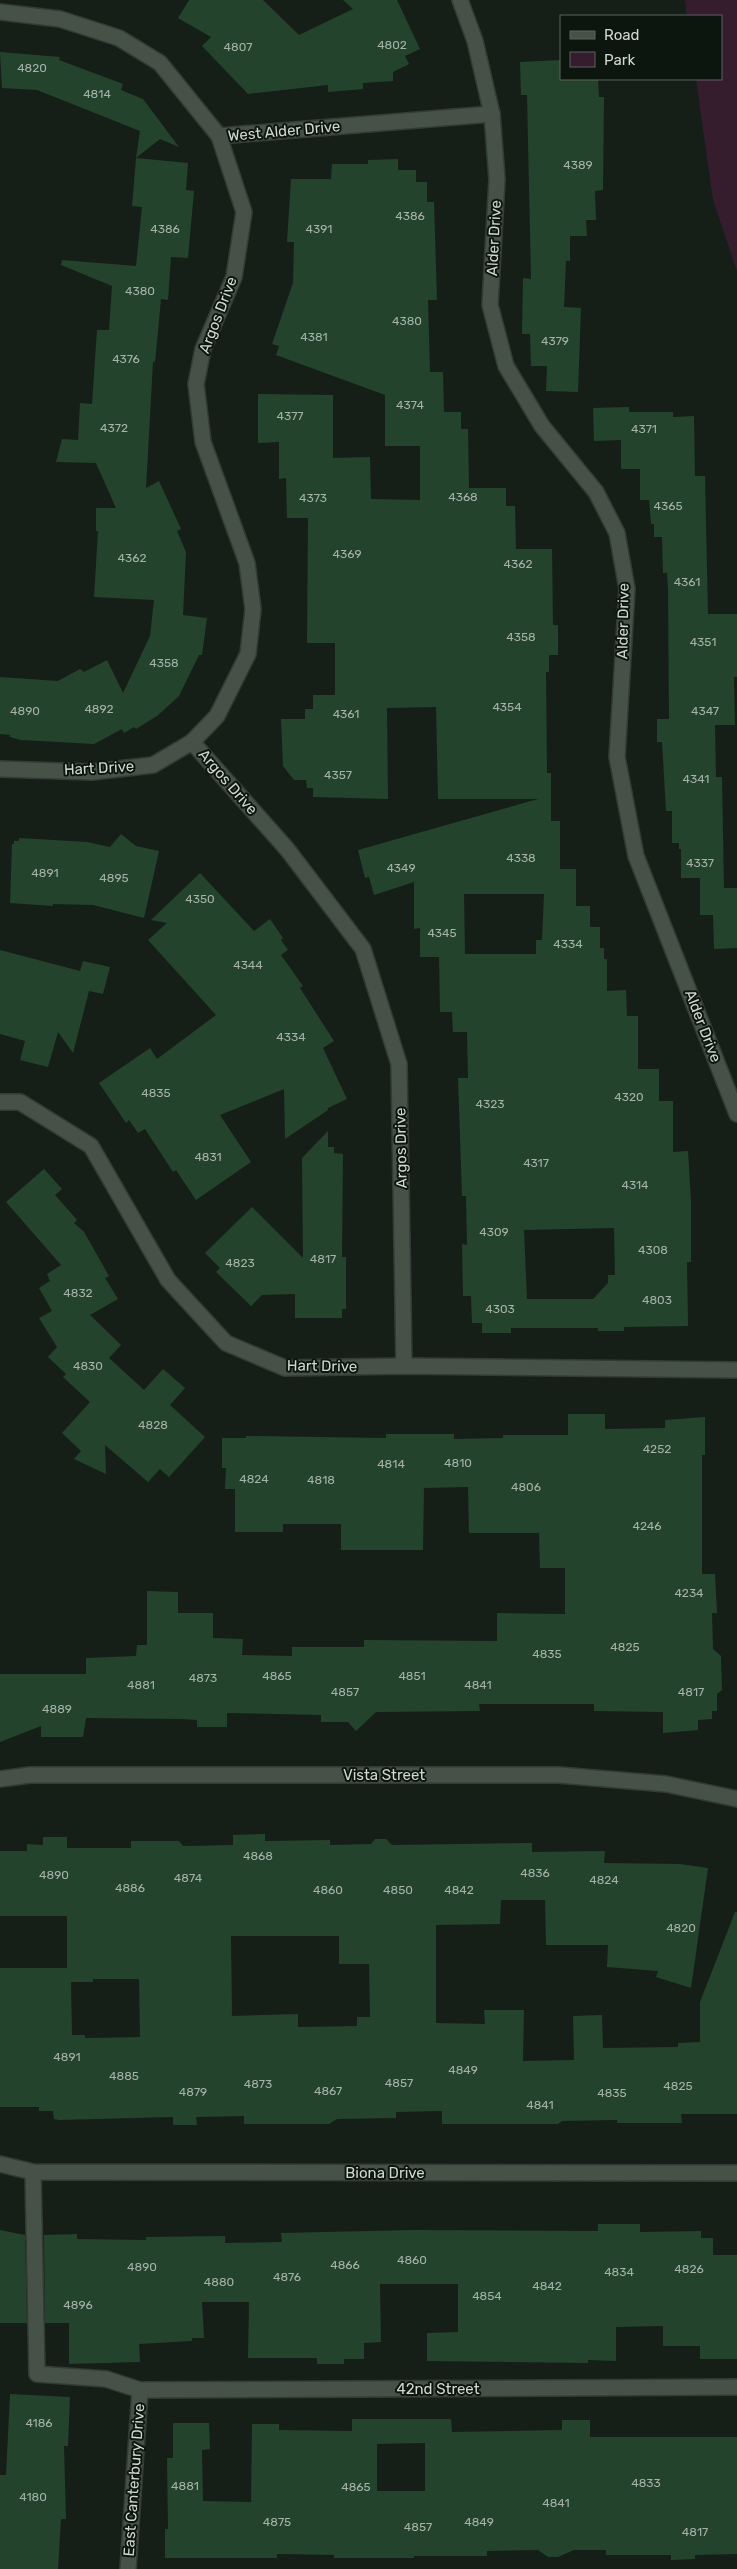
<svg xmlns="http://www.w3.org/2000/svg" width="737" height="2569" viewBox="0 0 737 2569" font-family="Rubik,sans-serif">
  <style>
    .green { fill: #351d2e }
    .building { fill: #24432d; fill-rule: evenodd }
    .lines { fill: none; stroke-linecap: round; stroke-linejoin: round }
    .minor-casing { stroke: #343a35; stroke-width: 18 }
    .minor { stroke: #465148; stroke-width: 15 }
    .labels { text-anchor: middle; stroke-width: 4; stroke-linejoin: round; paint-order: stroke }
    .number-label { font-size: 12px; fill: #a5b2a8 }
    .street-label { font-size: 15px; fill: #d0d7d1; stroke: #0c160f }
  </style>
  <rect width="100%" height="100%" fill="#151f18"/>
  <polygon class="green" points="685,0 737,0 737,271 713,200 696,79 721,79 721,16 687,16"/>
  <g class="building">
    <polygon points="189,0 263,0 299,35 353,9 343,0 397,0 420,49 405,56 409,64 393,72 393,81 363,83 363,89 328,92 328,85 248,94 202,46 211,37 178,18"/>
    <polygon points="0,52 60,57 59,60 123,84 121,90 143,99 179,147 160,139 136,158 140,131 37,90 2,88"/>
    <polygon points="561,60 561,79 598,79 599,97 604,97 603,190 595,191 596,220 586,220 587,236 570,236 570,261 566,261 564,307 581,308 578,392 546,391 547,366 531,366 530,334 522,334 523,278 531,279 527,95 521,95 520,62"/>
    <polygon points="136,158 188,163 186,190 194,191 188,258 171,257 168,300 161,299 155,362 153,362 146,488 159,481 181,529 177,531 186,552 183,615 207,618 202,655 199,655 179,696 157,716 136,729 134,727 124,733 122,729 94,744 21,740 10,737 10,735 0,734 0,677 58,681 80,669 84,672 107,660 123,693 150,636 154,600 94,597 98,531 96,531 96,508 116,508 96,463 56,462 62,439 78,440 80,403 92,404 97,330 109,330 112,286 61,265 62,260 136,266 142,207 132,206"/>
    <path d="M398 159V170H416V182H427V202H434L437 300H428L430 372H443L444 412H461V429H468L469 488H506V506H515L516 549H552L553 625H558V655H549V672H546L547 773H551V821H560V869H576V906H590V927H600V948H604V959H607V991L626 990 627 1016H638V1069H659V1101H673V1152L688 1151 691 1201V1262H687L688 1326 624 1327V1331H598V1328H511V1333H482V1323H472L471 1296H463L462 1244 467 1245 466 1196H462L458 1078H468L467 1032H453L452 1012H440L439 957H420V928L414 929V882L374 895 369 877 365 878 358 850 538 799H438L436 707 387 708 388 799 313 797V788H307L306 780H294L283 766 281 719H305V709H313V695H335V643H307L308 518H287L286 478 279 479V442L258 443V394L333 395V458L370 457 371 499 420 500V446H385V395L276 355 279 346 272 344 293 283 294 242H287L291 179H331L332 164H368V160ZM464 894H544L542 940H536V954H465ZM614 1228 615 1275H608V1283L593 1299H527L524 1230Z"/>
    <polygon points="629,407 629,412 673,412 673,417 694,416 695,476 705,476 708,614 737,614 737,677 734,677 735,725 715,725 716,777 722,777 724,888 737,888 737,948 714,949 713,915 700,915 700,878 681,878 681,849 679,849 679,843 672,843 672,811 666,811 662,742 657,742 657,719 669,719 668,591 667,573 663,573 662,537 654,537 654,524 651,524 649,500 640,500 640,469 621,469 621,440 594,441 593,408"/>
    <polygon points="121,834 136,846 159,851 144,918 93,905 53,904 53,906 10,903 12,844 14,844 14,841 19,841 19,838 87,842 110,847"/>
    <polygon points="200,873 254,931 270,919 283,938 281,940 288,950 281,955 303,986 300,988 334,1041 323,1048 347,1099 328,1108 328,1110 285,1139 284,1089 220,1115 251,1162 196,1200 176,1170 173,1172 145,1129 138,1133 129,1120 126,1123 99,1083 150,1048 157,1059 216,1015 148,940 167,923 151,920"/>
    <polygon points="0,950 80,971 83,961 110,967 103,994 89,991 73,1053 58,1032 48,1067 20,1060 25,1041 0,1034"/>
    <polygon points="328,1131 328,1147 334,1147 334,1153 343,1154 342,1257 346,1257 346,1309 342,1309 342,1318 295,1318 295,1294 262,1295 251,1306 216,1272 220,1268 205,1253 252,1207 303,1258 302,1158"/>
    <polygon points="44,1169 62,1189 55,1195 77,1220 74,1223 84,1232 109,1276 105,1278 118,1299 90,1315 121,1345 109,1358 144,1390 163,1369 185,1388 170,1405 205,1437 169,1477 160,1469 148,1482 105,1445 106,1474 74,1459 81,1451 62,1433 90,1402 63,1377 66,1374 48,1357 57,1347 39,1318 52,1311 39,1288 50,1281 47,1274 61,1265 6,1202"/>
    <polygon points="568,1414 605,1414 605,1429 665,1428 665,1420 705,1417 705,1455 702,1455 702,1574 715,1574 717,1613 712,1613 713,1649 721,1656 722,1690 717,1694 717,1711 712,1711 712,1719 698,1720 698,1730 663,1733 663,1712 594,1711 594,1704 479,1704 480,1711 376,1712 356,1731 348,1722 321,1722 321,1715 227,1713 227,1727 197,1727 197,1720 182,1719 86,1718 83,1737 41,1737 41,1726 0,1742 0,1674 86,1674 86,1658 136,1656 137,1645 147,1645 147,1591 178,1592 178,1613 213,1613 213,1638 243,1639 242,1655 292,1656 292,1647 364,1647 364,1640 497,1641 497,1613 565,1614 565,1568 540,1568 539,1533 469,1533 468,1487 424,1488 423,1550 341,1550 341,1524 283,1524 283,1532 235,1532 235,1489 225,1489 226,1468 222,1468 222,1438 246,1438 246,1436 386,1438 386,1434 454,1434 454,1439 503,1438 503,1435 568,1435"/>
    <path d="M265 1834V1841L330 1840V1845L371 1844 375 1839H386L392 1845 532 1843V1852L605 1851 604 1863 680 1864 708 1868 691 1988 656 1977 658 1971 607 1967 608 1945H546L545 1900H501L500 1924 436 1925V2023L485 2024 484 2010H524L523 2061 574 2060 573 2016 602 2015 603 2048 678 2047V2043L700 2042V2002L735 1912H737V2114H681L682 2123H617V2120L562 2121 558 2124H442V2111L396 2112V2118L337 2119 329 2124H244V2116L196 2117 197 2125H173V2117L59 2120 54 2119 53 2111H39V2107H0V1968H67V1916H0V1851H27V1844L43 1845V1837H67V1848H131V1841H179L183 1846 233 1845V1835ZM231 1936H339V1964H369L370 2017H357V2026L298 2027V2014L232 2016ZM93 1979H139L140 2037 85 2038V2035H72L71 1982H93Z"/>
    <polygon points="598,2224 640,2224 640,2232 701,2231 701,2238 713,2238 713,2255 737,2255 737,2359 700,2359 700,2346 663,2346 663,2326 616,2327 616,2361 588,2360 588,2363 427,2361 427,2333 458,2332 458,2284 380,2284 381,2342 364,2343 364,2359 344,2359 344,2364 317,2364 317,2358 248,2358 249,2302 202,2302 204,2338 192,2338 192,2341 139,2344 140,2362 69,2364 69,2323 45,2323 44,2235 77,2234 77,2239 146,2240 146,2237 225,2236 225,2243 282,2242 281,2233 414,2230 598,2231"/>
    <polygon points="0,2230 25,2235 27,2323 0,2323"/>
    <polygon points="10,2394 70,2397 68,2446 64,2446 66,2519 61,2519 58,2569 0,2569 0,2475 6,2475"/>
    <path d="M352 2419H451L452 2432 562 2430V2420H590V2437H737V2554L695 2555V2559L671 2560V2555H606V2550H574L558 2557H548L538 2550 487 2551V2556H414V2558H334V2555L277 2554V2558H165V2529H168L167 2458H173V2423H209L210 2449 202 2450 203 2501 251 2502 252 2424H279V2430L352 2431ZM425 2443V2491H377V2444Z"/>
  </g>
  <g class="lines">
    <g class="minor-casing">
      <g id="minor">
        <polyline points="460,0 475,41 492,114 497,179 490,305 506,366 542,426 596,492 617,533 627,589 617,757 636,856 737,1114"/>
        <polyline points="0,12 60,19 119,38 160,63 219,136 492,114"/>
        <polyline points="219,136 244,212 234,277 203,349 196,384 203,442 247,563 253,609 248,654 217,716 192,742 287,849 363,949 399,1064 404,1366"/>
        <polyline points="0,769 92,772 153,765 192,742"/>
        <polyline points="0,1102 20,1102 91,1146 168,1280 226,1343 285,1368 404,1366 737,1370"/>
        <polyline points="0,1779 30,1775 559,1775 666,1784 737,1799"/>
        <polyline points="0,2164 33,2172 737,2173"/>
        <polyline points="33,2172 37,2374 106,2379 140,2390 737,2387"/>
        <polyline points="128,2569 140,2390"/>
      </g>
    </g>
    <use href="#minor" class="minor"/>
  </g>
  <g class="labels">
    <g class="number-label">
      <text x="392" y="49">4802</text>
      <text x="238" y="51">4807</text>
      <text x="32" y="72">4820</text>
      <text x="97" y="98">4814</text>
      <text x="578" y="169">4389</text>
      <text x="410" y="220">4386</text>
      <text x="165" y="233">4386</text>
      <text x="319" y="233">4391</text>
      <text x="140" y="295">4380</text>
      <text x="407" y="325">4380</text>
      <text x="314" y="341">4381</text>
      <text x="555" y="345">4379</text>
      <text x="126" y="363">4376</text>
      <text x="410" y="409">4374</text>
      <text x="290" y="420">4377</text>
      <text x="114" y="432">4372</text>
      <text x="644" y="433">4371</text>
      <text x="463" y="501">4368</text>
      <text x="313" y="502">4373</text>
      <text x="668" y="510">4365</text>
      <text x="347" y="558">4369</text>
      <text x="132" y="562">4362</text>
      <text x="518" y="568">4362</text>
      <text x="687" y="586">4361</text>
      <text x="521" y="641">4358</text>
      <text x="703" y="646">4351</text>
      <text x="164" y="667">4358</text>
      <text x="507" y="711">4354</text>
      <text x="99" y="713">4892</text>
      <text x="25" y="715">4890</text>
      <text x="705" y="715">4347</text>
      <text x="346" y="718">4361</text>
      <text x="338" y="779">4357</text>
      <text x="696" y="783">4341</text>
      <text x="521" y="862">4338</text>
      <text x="700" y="867">4337</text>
      <text x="401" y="872">4349</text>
      <text x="45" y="877">4891</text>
      <text x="114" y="882">4895</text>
      <text x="200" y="903">4350</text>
      <text x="442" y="937">4345</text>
      <text x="568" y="948">4334</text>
      <text x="248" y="969">4344</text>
      <text x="291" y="1041">4334</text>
      <text x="156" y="1097">4835</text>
      <text x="629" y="1101">4320</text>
      <text x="490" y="1108">4323</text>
      <text x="208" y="1161">4831</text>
      <text x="536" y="1167">4317</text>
      <text x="635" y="1189">4314</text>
      <text x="494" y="1236">4309</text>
      <text x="653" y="1254">4308</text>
      <text x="323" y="1263">4817</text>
      <text x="240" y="1267">4823</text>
      <text x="78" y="1297">4832</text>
      <text x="657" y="1304">4803</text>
      <text x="500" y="1313">4303</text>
      <text x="88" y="1370">4830</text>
      <text x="153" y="1429">4828</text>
      <text x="657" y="1453">4252</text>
      <text x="458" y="1467">4810</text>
      <text x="391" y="1468">4814</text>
      <text x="254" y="1483">4824</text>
      <text x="321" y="1484">4818</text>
      <text x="526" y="1491">4806</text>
      <text x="647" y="1530">4246</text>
      <text x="689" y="1597">4234</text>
      <text x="625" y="1651">4825</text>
      <text x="547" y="1658">4835</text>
      <text x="277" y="1680">4865</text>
      <text x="412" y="1680">4851</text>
      <text x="203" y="1682">4873</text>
      <text x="141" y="1689">4881</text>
      <text x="478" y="1689">4841</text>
      <text x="345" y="1696">4857</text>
      <text x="691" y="1696">4817</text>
      <text x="57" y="1713">4889</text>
      <text x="258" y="1860">4868</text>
      <text x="535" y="1877">4836</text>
      <text x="54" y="1879">4890</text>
      <text x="188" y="1882">4874</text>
      <text x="604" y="1884">4824</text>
      <text x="130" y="1892">4886</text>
      <text x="328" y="1894">4860</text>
      <text x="398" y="1894">4850</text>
      <text x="459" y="1894">4842</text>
      <text x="681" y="1932">4820</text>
      <text x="67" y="2061">4891</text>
      <text x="463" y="2074">4849</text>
      <text x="124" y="2080">4885</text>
      <text x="399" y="2087">4857</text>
      <text x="258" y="2088">4873</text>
      <text x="678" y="2090">4825</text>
      <text x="328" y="2095">4867</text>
      <text x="193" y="2096">4879</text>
      <text x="612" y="2097">4835</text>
      <text x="540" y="2109">4841</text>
      <text x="412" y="2264">4860</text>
      <text x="345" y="2269">4866</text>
      <text x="142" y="2271">4890</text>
      <text x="689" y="2273">4826</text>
      <text x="619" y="2276">4834</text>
      <text x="287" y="2281">4876</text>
      <text x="219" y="2286">4880</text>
      <text x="547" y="2290">4842</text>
      <text x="487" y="2300">4854</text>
      <text x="78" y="2309">4896</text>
      <text x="39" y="2427">4186</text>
      <text x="646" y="2487">4833</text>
      <text x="185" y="2490">4881</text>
      <text x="356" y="2491">4865</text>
      <text x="33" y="2501">4180</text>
      <text x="556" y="2507">4841</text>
      <text x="277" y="2526">4875</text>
      <text x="479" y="2526">4849</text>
      <text x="418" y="2531">4857</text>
      <text x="695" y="2536">4817</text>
    </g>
    <g class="street-label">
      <text transform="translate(284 131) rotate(-5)" y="5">West Alder Drive</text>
      <text transform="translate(494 238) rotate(-87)" y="5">Alder Drive</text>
      <text transform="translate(218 315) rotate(-69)" y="5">Argos Drive</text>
      <text transform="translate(623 621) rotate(-89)" y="5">Alder Drive</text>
      <text transform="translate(99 768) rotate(-3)" y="5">Hart Drive</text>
      <text transform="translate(228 782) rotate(49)" y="5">Argos Drive</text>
      <text transform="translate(703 1026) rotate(69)" y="5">Alder Drive</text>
      <text transform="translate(401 1148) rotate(-91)" y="5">Argos Drive</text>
      <text transform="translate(322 1366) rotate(1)" y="5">Hart Drive</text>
      <text x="384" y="1780">Vista Street</text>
      <text x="385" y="2178">Biona Drive</text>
      <text x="438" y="2394">42nd Street</text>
      <text transform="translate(134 2480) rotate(-86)" y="5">East Canterbury Drive</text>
    </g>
  </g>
  <rect x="560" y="15" width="162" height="65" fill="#0c160f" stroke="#5a635d"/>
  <rect x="570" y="31" width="25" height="8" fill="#465148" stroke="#5a635d"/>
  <text x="604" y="40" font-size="15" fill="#d0d7d1">Road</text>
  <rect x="570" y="52" width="25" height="15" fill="#351d2e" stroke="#5a635d"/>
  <text x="604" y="65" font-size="15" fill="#d0d7d1">Park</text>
</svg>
